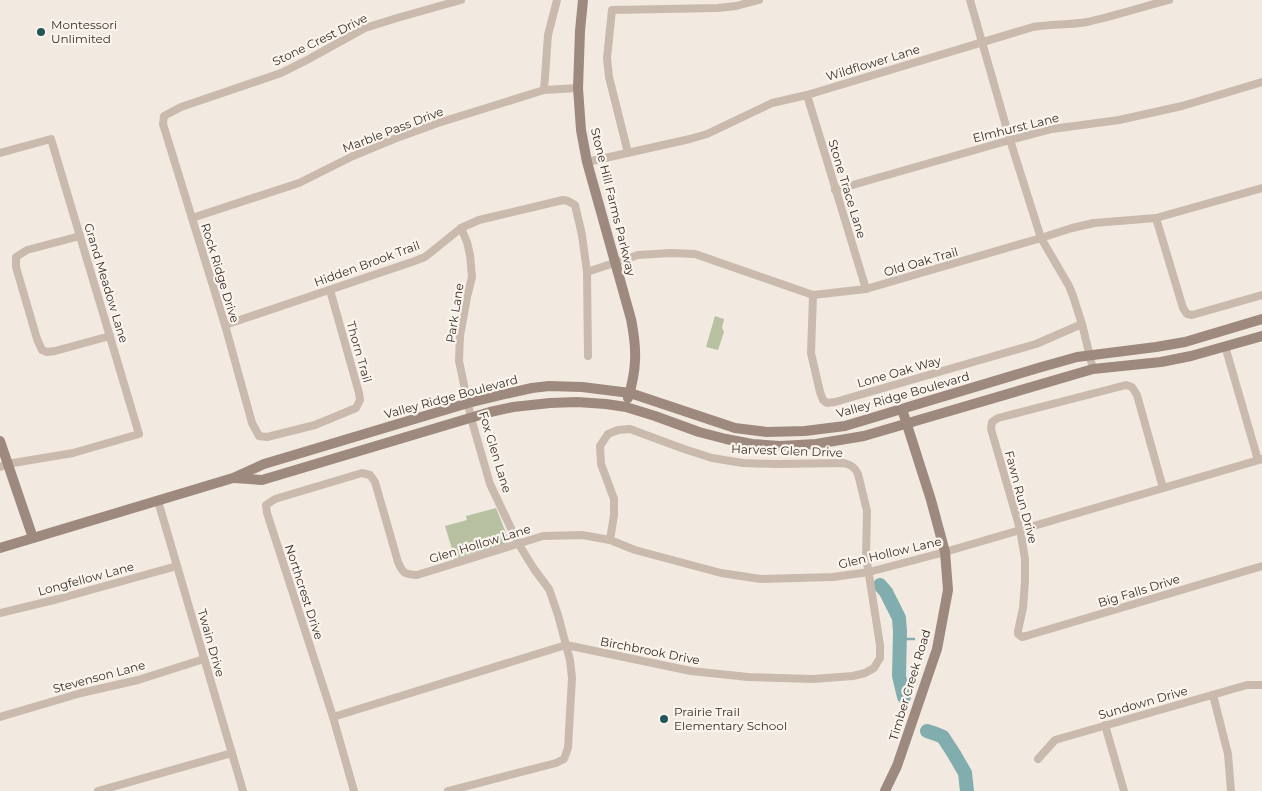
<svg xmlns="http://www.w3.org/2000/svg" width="1262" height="791" viewBox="0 0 1262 791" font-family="Montserrat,sans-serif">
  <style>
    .green { fill: #b7c1a1 }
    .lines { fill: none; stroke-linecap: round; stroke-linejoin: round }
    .stream { stroke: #81adae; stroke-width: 2.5 }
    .river { stroke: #81adae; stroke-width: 14 }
    .street { stroke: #cabaad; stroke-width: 8 }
    .secondary { stroke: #9e897e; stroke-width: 10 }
    .poi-dot { fill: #225659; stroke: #faf4ed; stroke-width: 2 }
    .labels { text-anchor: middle; stroke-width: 4.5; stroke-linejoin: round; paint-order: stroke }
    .poi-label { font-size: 12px; fill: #392f2b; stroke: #faf4ed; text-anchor: start }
    .street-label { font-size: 12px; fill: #392f2b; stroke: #faf4ed }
  </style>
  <rect width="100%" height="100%" fill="#f2eae1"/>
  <g class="green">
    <polygon points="715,316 724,319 722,328 724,332 718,350 706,347"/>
    <polygon points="496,508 508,538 508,541 505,544 455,559 445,526 467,520 466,516"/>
  </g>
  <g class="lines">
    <polyline class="stream" points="900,639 914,639"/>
    <g class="river">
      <polyline points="880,585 886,592 899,618 900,632 899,676 904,697"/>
      <polyline points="927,731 936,734 943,737 954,754 965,773 967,791"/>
    </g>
    <g class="street">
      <polyline points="970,0 1010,140 1041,238 1069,286 1073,296 1082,324 1093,369"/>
      <polyline points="544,90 548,35 557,0"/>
      <polyline points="807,95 866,289"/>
      <polyline points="0,153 51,139 139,434 73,453 7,464 0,467"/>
      <polyline points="628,153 609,77 607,58 612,10 718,8 736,6 759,0"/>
      <path d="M587 162 690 139 707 134 772 103 807 95 1033 27C1051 24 1069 25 1087 22 1114 16 1142 7 1169 0"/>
      <polyline points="835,190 1010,140 1052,129 1119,120 1182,106 1262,82"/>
      <polyline points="192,218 299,183 353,156 394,139 438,123 544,90 578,88"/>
      <polyline points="1156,218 1183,308 1187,314 1192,315 1262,295"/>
      <polyline points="80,236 27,250 16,257 16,267 37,339 42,350 47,352 55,351 110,336"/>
      <polyline points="587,272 638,255 671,253 695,254 813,295 866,289 1041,238 1072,228 1094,223 1156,218 1262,188"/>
      <polyline points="330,290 359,393 360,400 356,408 315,425 267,437 259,436 252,423 225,325 163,124 164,116 181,107 281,73 307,60 365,28 397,18 461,0"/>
      <polyline points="813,295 811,353 820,392 823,400 827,403 835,402 1036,344 1082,324"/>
      <polyline points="225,325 412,262 425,257 461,228 479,220 563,200 568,201 575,205 582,235 587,272 588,356"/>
      <polyline points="1225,346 1258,460"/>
      <polyline points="1163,488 1137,395 1132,387 1126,385 998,418 992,422 991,429 1020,529 1025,559 1025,581 1023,608 1018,631 1018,634 1022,637 1026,636 1262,566"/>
      <polyline points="158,501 243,791"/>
      <polyline points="0,613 58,599 177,566"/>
      <polyline points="1213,695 1228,754 1231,791"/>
      <polyline points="0,717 81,693 138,680 204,659"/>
      <path d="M333 717 566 645 691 671 748 677 813 679 853 676 865 673 874 668 880 658V645L866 556 867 511 858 474C855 467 851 465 844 463L776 464 743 463 712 458 684 449 630 429 618 430 608 434 600 446 601 464 614 499V515L610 540"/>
      <polyline points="1105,725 1124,791"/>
      <polyline points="1038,759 1055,740 1247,685 1262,685"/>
      <polyline points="98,791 232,753"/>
      <path d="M354 791 333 717 267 513 266 505 275 499 362 473 370 475 375 482 398 562C403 574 405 574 417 575L543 536 582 535 610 540 635 550 721 573 761 579 833 577 869 572 945 552 1262 459"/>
      <polyline points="448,791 556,763 564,759 568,748 572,678 570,660 558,615 549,589 534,569 518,543 490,484 471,418 459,361 460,336 467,297 472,277 470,255 467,242 461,228"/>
    </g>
    <g class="secondary">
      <path d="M583 0 580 31 578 88 581 130 587 162 631 319C637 349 637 369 628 398"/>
      <polyline points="0,441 33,538"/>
      <polyline points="234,478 262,480 490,412 513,407 550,403 577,402 606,404 626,407 655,416 699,432 726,439 752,444 780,446 816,444 864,436 1093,369 1161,362 1191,356 1262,336"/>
      <polyline points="0,548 233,478 264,464 468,403 501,395 532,388 549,386 582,387 630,393 735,428 767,432 805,431 845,426 1038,368 1077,357 1156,347 1185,342 1262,319"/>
      <polyline points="885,791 897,766 937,649 948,590 945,552 931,500 902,409"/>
    </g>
  </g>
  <g class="poi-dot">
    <circle cx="41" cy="32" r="5"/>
    <circle cx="664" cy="719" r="5"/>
  </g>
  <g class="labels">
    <g class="poi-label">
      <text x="51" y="29">Montessori<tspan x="51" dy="14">Unlimited</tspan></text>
      <text x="674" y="716">Prairie Trail<tspan x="674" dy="14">Elementary School</tspan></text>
    </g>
    <g class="street-label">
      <text transform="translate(320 40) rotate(-26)" y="4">Stone Crest Drive</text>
      <text transform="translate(873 63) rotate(-17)" y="4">Wildflower Lane</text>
      <text transform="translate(1016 128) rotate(-14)" y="4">Elmhurst Lane</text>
      <text transform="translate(393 130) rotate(-21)" y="4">Marble Pass Drive</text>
      <text transform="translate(847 189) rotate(73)" y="4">Stone Trace Lane</text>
      <text transform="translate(613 202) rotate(76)" y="4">Stone Hill Farms Parkway</text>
      <text transform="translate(921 262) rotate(-16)" y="4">Old Oak Trail</text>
      <text transform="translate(367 264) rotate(-20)" y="4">Hidden Brook Trail</text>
      <text transform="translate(220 273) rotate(73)" y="4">Rock Ridge Drive</text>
      <text transform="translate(106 283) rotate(73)" y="4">Grand Meadow Lane</text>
      <text transform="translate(455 313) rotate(-81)" y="4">Park Lane</text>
      <text transform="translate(359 352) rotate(74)" y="4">Thorn Trail</text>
      <text transform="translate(899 372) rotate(-16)" y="4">Lone Oak Way</text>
      <text transform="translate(903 395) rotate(-16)" y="4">Valley Ridge Boulevard</text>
      <text transform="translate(451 397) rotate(-15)" y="4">Valley Ridge Boulevard</text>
      <text transform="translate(787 451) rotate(2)" y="4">Harvest Glen Drive</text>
      <text transform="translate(495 452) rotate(73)" y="4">Fox Glen Lane</text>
      <text transform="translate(1021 497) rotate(75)" y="4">Fawn Run Drive</text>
      <text transform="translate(480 544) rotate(-17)" y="4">Glen Hollow Lane</text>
      <text transform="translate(890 553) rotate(-13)" y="4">Glen Hollow Lane</text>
      <text transform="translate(86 579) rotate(-15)" y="4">Longfellow Lane</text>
      <text transform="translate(1139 591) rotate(-17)" y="4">Big Falls Drive</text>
      <text transform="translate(304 592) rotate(72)" y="4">Northcrest Drive</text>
      <text transform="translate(211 643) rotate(74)" y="4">Twain Drive</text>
      <text transform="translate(650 651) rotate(11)" y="4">Birchbrook Drive</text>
      <text transform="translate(99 677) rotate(-15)" y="4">Stevenson Lane</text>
      <text transform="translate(910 685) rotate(-73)" y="4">Timber Creek Road</text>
      <text transform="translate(1143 703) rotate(-16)" y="4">Sundown Drive</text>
    </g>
  </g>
</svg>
